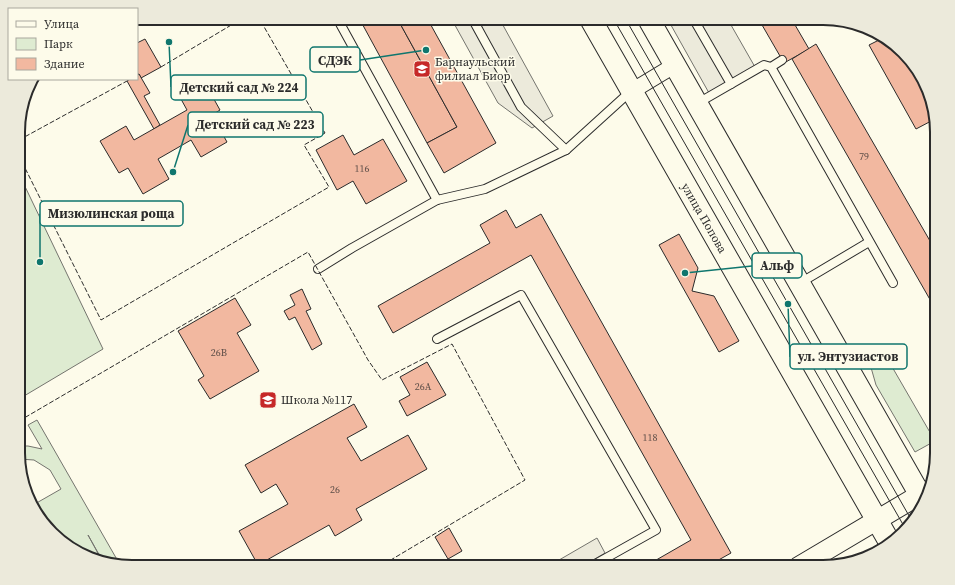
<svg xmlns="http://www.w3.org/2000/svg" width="955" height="585" viewBox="0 0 955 585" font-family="'Source Serif 4',serif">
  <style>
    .green { fill: #deebd1; stroke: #74746e }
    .parking { fill: #eceadb; stroke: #74746e }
    .building { fill: #f2b8a0; stroke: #2b2b2b }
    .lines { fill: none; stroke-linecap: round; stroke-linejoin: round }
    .service-casing { stroke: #2b2b2b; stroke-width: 10 }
    .minor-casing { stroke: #2b2b2b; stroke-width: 17 }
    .tertiary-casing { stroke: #2b2b2b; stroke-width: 21 }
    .secondary-casing { stroke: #2b2b2b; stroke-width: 23 }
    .service { stroke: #fdfbea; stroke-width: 8 }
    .minor { stroke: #fdfbea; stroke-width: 15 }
    .tertiary { stroke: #fdfbea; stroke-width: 19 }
    .secondary { stroke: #fdfbea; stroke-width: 21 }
    .tram { stroke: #2b2b2b; stroke-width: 1 }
    .fence { stroke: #2b2b2b; stroke-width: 1; stroke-dasharray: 5 2; stroke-linecap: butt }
    .labels { text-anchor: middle; stroke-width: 3; stroke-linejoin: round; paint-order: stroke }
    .number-label { font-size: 10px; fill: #5d4e48 }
    .poi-label { font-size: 12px; fill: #2b2b2b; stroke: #fdfbea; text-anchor: start }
    .street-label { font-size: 12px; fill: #2b2b2b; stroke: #fdfbea }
    .rim { fill: none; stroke: #2b2b2b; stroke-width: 2 }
    .leader { fill: none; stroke: #0f766e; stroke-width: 1.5 }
    .callout-dot { fill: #0f766e; stroke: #fdfbea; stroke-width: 1.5 }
    .callout { fill: #fdfbea; stroke: #0f766e; stroke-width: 1.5 }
    .callout-label { font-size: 13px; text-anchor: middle; font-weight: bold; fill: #2b2b2b }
  </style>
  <rect width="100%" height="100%" fill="#fdfbea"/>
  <g class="green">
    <polygon points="19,174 103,349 19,399"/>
    <polygon points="874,345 880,346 935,441 915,452 876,385 866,350"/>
    <polygon points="37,420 119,563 101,558 88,535 100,557 69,548 37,516 33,505 61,489 50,470 34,460 19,459 19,446 28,446 42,449 28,425"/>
  </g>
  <g class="parking">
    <polygon points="451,18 499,18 553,116 532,128 498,103"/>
    <polygon points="667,18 727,18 755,67 709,93"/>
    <polygon points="597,538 605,553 581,567 547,567"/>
  </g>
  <g class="building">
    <polygon points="359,18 397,18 457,127 427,143"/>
    <polygon points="397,18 427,18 496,143 444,173 427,143 457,127"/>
    <polygon points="758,18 791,18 809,49 784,63"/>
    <polygon points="885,37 886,37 922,75 935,119 916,129 869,45"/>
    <polygon points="145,39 161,67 141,78 139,74 137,75 137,43"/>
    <polygon points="816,44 937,253 936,310 792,59"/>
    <polygon points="139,74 150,93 144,96 160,125 154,129 127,81 130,79 137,79 137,75"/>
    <polygon points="201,76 220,110 212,115 227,142 201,157 191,140 158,159 169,179 143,194 128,168 119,173 100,141 126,126 134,140 187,110 176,90"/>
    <polygon points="343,135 354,155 383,139 407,181 366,204 353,181 337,190 316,150"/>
    <polygon points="506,210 516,228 541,214 731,553 706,567 644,567 691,540 531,255 393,333 378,306 490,243 480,225"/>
    <polygon points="679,234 698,268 692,291 714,296 739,341 719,352 659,245"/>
    <polygon points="302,289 311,309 306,311 322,344 312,350 295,317 289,320 284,311 295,305 290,295"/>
    <polygon points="235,298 251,325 237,333 259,371 210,399 198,380 204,376 178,331"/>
    <polygon points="427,362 446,395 407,416 399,401 410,395 400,377"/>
    <polygon points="354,404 367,427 347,438 361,461 408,435 427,469 356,509 362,520 335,536 329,525 258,565 239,531 288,504 276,484 261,493 245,465"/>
    <polygon points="449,528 462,551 448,559 435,537"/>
  </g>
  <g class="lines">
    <g class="service-casing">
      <g id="service">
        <polyline points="337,18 437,200"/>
        <polyline points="472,18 521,107 566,150 631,91"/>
        <polyline points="693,18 731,84"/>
        <polyline points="771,67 782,60"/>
        <polyline points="698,103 764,65 771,67 893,283"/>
        <polyline points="318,269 352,248 437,200 485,189 566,150"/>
        <polyline points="800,283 869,242"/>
        <polyline points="437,339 521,295 656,530 590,567"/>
      </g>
    </g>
    <g class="minor-casing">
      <polyline id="minor" points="632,91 675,65"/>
    </g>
    <g class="tertiary-casing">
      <polyline id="tertiary" points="798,567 926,491"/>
    </g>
    <g class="secondary-casing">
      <g id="secondary">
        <polyline points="590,18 890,543"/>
        <polyline points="648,18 923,500"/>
      </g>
    </g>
    <use href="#service" class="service"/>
    <use href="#minor" class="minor"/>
    <use href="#tertiary" class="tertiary"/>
    <use href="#secondary" class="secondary"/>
    <g class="tram">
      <polyline points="613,18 905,528"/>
      <polyline points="625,18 912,521"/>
    </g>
    <g class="fence">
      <polyline points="161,67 243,18"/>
      <polyline points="19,140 127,81"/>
      <polyline points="19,156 101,320 329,187 304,145 325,133 259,18"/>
      <polyline points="19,421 308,252 368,360 382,380 452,344 525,480 379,567"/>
    </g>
  </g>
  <defs>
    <g id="university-square" transform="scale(0.9)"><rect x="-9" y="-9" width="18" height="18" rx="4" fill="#c62828" stroke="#fdfbea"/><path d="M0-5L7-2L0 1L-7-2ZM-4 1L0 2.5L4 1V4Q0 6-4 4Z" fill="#fff"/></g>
    <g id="school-square" transform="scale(0.9)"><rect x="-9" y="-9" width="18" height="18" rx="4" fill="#c62828" stroke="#fdfbea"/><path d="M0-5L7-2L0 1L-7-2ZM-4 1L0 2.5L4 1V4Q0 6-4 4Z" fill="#fff"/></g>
  </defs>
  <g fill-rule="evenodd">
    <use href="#university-square" x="422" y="69"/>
    <use href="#school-square" x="268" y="400"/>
  </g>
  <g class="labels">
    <g class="number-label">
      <text x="864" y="160">79</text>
      <text x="362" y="172">116</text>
      <text x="219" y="356">26В</text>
      <text x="423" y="390">26А</text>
      <text x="650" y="441">118</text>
      <text x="335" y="493">26</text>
    </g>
    <g class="poi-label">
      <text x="435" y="66">Барнаульский<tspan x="435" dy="14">филиал Биор</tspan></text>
      <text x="281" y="404">Школа №117</text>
    </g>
    <g class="street-label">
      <text transform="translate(704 218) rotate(60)" y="4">улица Попова</text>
    </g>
  </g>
  <path d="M0 0H955V585H0ZM132 25H823A107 107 0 0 1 930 132V453A107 107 0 0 1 823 560H132A107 107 0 0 1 25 453V132A107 107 0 0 1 132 25Z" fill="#eceadb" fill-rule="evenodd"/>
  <path class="rim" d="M132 25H823A107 107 0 0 1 930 132V453A107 107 0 0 1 823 560H132A107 107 0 0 1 25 453V132A107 107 0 0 1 132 25Z"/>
  <path class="leader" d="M426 50L360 60M169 42L171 87M173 172L188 125M40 262L40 214M685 273L752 266M788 304L790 357"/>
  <g class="callout-dot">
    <circle cx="426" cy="50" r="4"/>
    <circle cx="169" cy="42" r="4"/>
    <circle cx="173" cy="172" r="4"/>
    <circle cx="40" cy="262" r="4"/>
    <circle cx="685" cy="273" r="4"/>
    <circle cx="788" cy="304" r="4"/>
  </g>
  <g class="callout">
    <rect x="310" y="47" width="50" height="25" rx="4"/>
    <rect x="171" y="75" width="135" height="25" rx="4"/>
    <rect x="188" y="112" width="135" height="25" rx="4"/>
    <rect x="40" y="201" width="143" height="25" rx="4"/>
    <rect x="752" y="253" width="50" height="25" rx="4"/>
    <rect x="790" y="344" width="117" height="25" rx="4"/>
  </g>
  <g class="callout-label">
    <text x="335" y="65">СДЭК</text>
    <text x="239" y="92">Детский сад № 224</text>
    <text x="255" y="129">Детский сад № 223</text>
    <text x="111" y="218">Мизюлинская роща</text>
    <text x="777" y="270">Альф</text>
    <text x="848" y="361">ул. Энтузиастов</text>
  </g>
  <rect x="8" y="8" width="130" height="72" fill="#fdfbea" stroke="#a9a89e"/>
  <rect x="16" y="21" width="20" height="6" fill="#fdfbea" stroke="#a9a89e"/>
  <text x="44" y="28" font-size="12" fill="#2b2b2b">Улица</text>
  <rect x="16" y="38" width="20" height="12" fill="#deebd1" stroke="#a9a89e"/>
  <text x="44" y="48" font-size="12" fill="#2b2b2b">Парк</text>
  <rect x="16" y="58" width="20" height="12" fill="#f2b8a0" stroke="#a9a89e"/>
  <text x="44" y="68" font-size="12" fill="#2b2b2b">Здание</text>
</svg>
